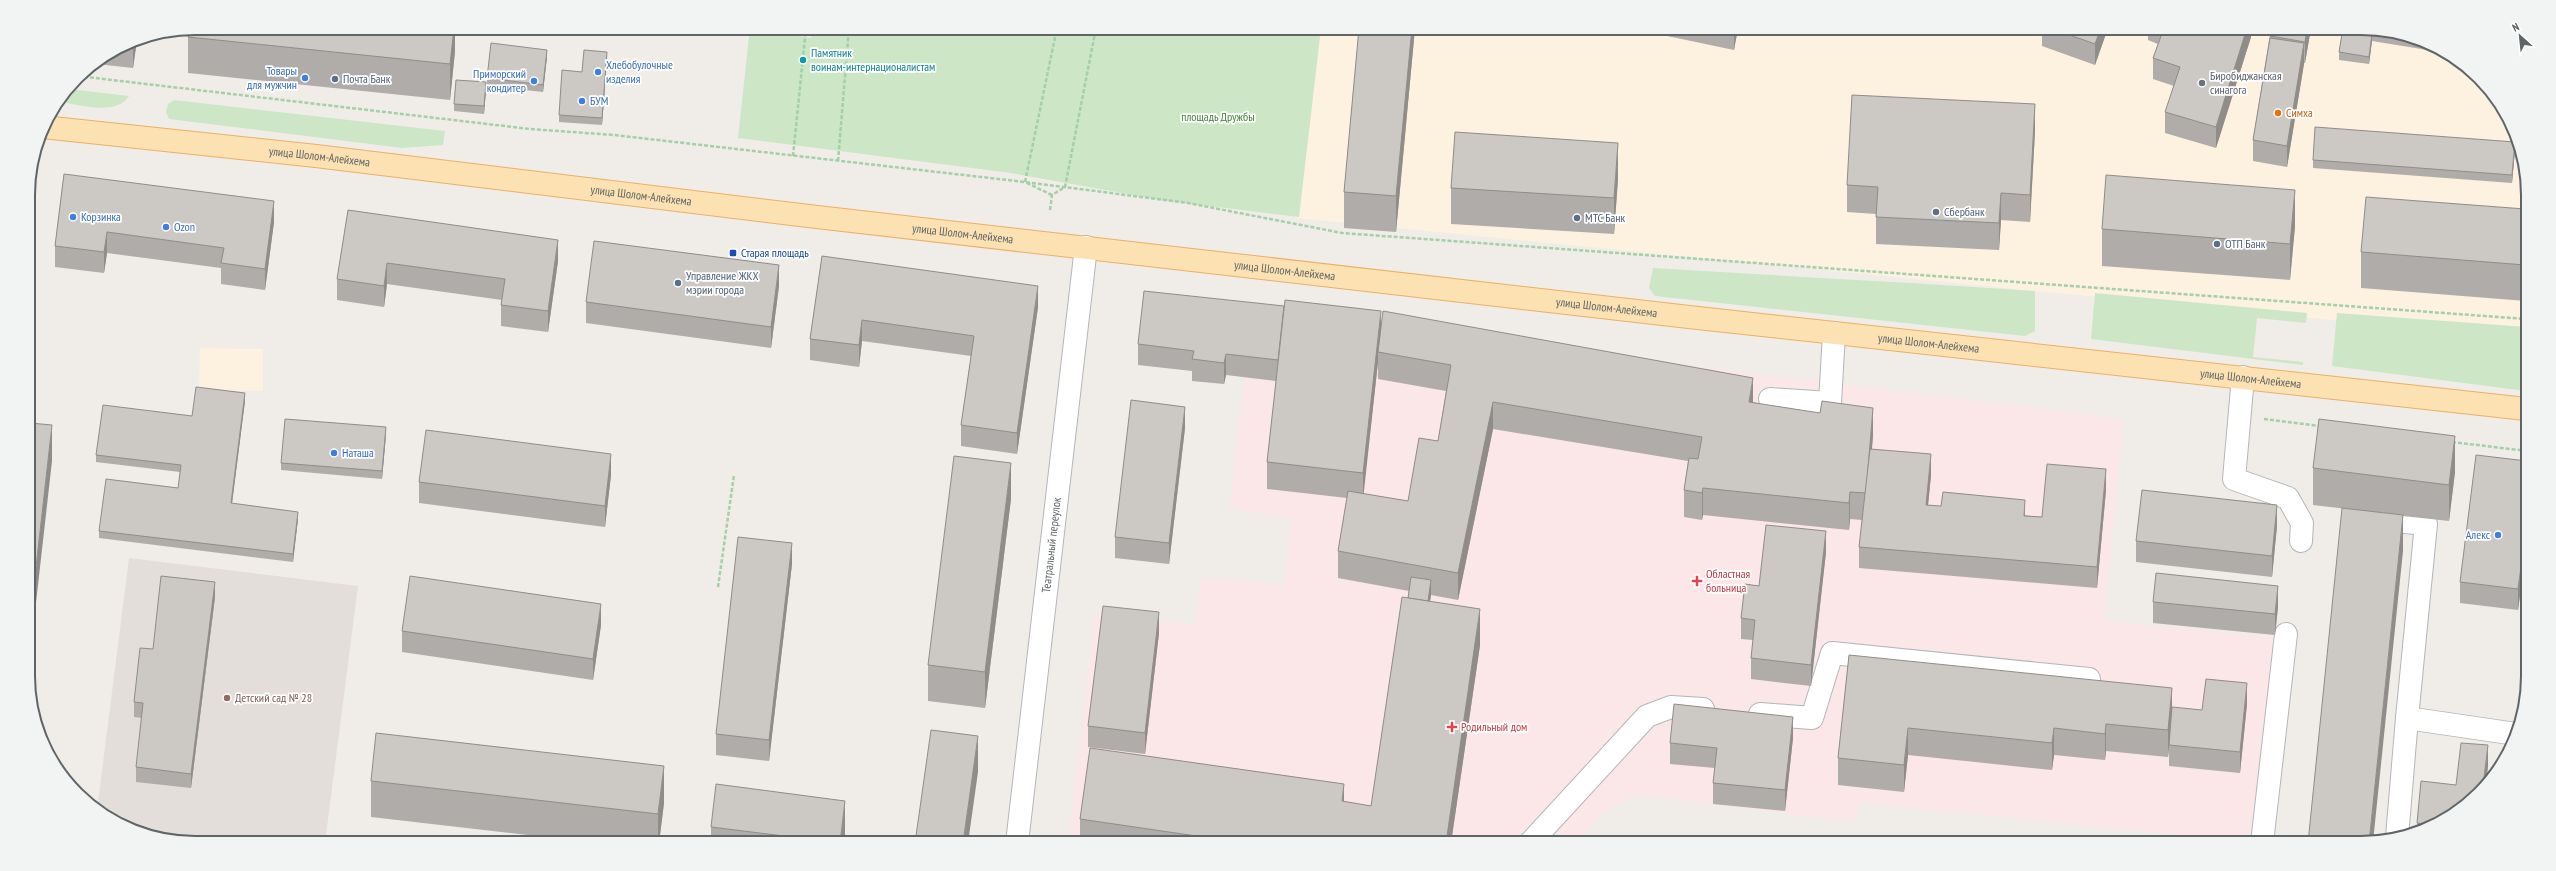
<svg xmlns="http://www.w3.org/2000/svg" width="2556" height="871" viewBox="0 0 2556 871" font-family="'PT Sans Narrow',sans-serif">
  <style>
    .commercial { fill: #fdf1e0 }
    .education { fill: #e3ded9 }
    .medical { fill: #fbe6e8 }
    .green { fill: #cce6c6 }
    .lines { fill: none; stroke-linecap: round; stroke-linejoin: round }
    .minor-casing { stroke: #b3b6b9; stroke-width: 24 }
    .major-casing { stroke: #ecae65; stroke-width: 24 }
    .path { stroke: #a4cfa7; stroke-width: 2.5; stroke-dasharray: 4 2; stroke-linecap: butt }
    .minor { stroke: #fff; stroke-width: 22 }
    .major { stroke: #fce2b2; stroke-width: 22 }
    .wall { fill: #afaca9; fill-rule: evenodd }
    .shaded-wall { fill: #8f8c89 }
    .building { fill: #ccc8c4; stroke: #8f8c89 }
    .culture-dot { fill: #0f9aa8; stroke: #fff; stroke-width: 1.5 }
    .shop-dot { fill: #3f7fe0; stroke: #fff; stroke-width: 1.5 }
    .service-dot { fill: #5c6f8a; stroke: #fff; stroke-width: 1.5 }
    .worship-dot { fill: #6b7280; stroke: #fff; stroke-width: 1.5 }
    .food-dot { fill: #e8710a; stroke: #fff; stroke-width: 1.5 }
    .transit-dot { fill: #1a4fb4; stroke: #fff; stroke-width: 1.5 }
    .health-dot { fill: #e0444e; stroke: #fff; stroke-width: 1.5 }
    .education-dot { fill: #8d6e63; stroke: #fff; stroke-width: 1.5 }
    .labels { text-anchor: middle; stroke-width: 3.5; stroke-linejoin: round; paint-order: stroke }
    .culture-label { font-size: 12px; fill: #0d838f; stroke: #fff; text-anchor: start }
    .shop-label { font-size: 12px; fill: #366cbe; stroke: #fff; text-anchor: start }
    .worship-label { font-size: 12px; fill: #5b616d; stroke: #fff; text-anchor: start }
    .service-label { font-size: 12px; fill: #4e5e75; stroke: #fff; text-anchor: start }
    .food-label { font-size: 12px; fill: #c56008; stroke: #fff; text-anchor: start }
    .park-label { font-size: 12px; fill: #438439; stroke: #fff }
    .street-label { font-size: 12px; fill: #5f6467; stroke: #fff }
    .transit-label { font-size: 12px; fill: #164399; stroke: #fff; text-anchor: start }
    .health-label { font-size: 12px; fill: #be3a42; stroke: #fff; text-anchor: start }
    .education-label { font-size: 12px; fill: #785e54; stroke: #fff; text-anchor: start }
    .rim { fill: none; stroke: #5f6467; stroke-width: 2 }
  </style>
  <rect width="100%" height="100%" fill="#f0ede8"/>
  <g class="commercial">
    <polygon points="1305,28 2361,28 2445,51 2486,85 2511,121 2525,163 2526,339 1295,218"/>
    <polygon points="200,348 263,349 263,391 199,390"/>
  </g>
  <polygon class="education" points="129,558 358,586 325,843 195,843 152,837 103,815 97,810"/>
  <polygon class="medical" points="1286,316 2123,419 2104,621 2278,638 2254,843 1859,802 1856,820 1819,818 1636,794 1597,817 1578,843 1068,843 1095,614 1195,625 1202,577 1285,586 1291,519 1230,507 1244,378 1278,382"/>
  <g class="green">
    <polygon points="750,28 811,38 812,28 1321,28 1299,217 1161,200 1011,173 738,138"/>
    <path d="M69 89 129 96C116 116 81 105 60 102Z"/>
    <polygon points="174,100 445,131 443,145 402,148 169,119 166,112 168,104"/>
    <path d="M1653 268C1780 276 1908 282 2035 291V331L2025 336 1655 296 1649 288Z"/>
    <polygon points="2095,293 2307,313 2306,323 2257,318 2253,357 2303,362 2303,365 2091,339"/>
    <polygon points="2337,313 2526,327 2526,391 2332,366"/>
  </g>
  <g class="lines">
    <g class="minor-casing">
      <g id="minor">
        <polyline points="2243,377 2234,479 2288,498 2302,523 2301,541"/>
        <polyline points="1770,399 1830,403 1834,333"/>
        <polyline points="2374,519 2426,524 2407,718 2516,734"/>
        <polyline points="1760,714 1812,718 1832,653 2089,679"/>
        <polyline points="2397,837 2407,718"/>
        <path id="s1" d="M1017 843 1086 247"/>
        <polyline points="1530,843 1647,716 1671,707 1703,709"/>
        <polyline points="2262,843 2286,634"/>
      </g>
    </g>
    <g class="major-casing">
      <g id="major">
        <path id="s2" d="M43 127 316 156 817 217 1689 317 2526 409"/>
      </g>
    </g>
    <g class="path">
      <polyline points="78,76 530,129 614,135 1025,182 1188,203 1342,233 2526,319"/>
      <polyline points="793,156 806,28"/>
      <polyline points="838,161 849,28"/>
      <polyline points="1052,195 1025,182 1057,28"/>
      <polyline points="1050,210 1052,195 1065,187 1096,28"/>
      <polyline points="2264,419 2320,426"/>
      <polyline points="2452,442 2527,451"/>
      <polyline points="718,587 734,475"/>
    </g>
    <use href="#minor" class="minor"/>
    <use href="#major" class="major"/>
  </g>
  <g class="wall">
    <polygon points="455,28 455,51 450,100 188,73 188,37"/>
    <polygon points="1359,28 1415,28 1396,232 1344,228 1344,192"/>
    <polygon points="1629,28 1738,28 1734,50"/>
    <polygon points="2042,28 2108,28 2095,65 2042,46"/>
    <polygon points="2148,28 2251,28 2251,37 2216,148 2165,133 2165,112 2174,86 2153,79 2153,58 2158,44 2148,40"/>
    <polygon points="2271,28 2311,28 2305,63 2304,63 2287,167 2253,161 2253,140"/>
    <polygon points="2343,28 2404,34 2445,51 2446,52 2446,53 2372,41 2369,64 2339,60 2339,52"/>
    <polygon points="137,40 133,68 97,64 131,41"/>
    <polygon points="547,57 543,92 487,86 487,78"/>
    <polygon points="607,59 602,125 559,122 559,115 582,72"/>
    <polygon points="486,90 484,114 454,111 454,104"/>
    <polygon points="2035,131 2030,222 2001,220 1999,250 1876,244 1876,214 1847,212 1847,185"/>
    <polygon points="2515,150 2512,183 2313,168 2313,160"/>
    <polygon points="64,174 274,222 265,290 221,284 221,268 107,253 104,273 55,267 55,246"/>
    <polygon points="1618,179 1614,234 1451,224 1451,188"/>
    <polygon points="2525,209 2526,301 2361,288 2361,252"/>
    <polygon points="348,210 558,261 548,332 501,326 501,305 502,300 387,284 384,307 337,300 337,279"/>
    <polygon points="2295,226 2290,280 2102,266 2102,229"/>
    <polygon points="822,256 1038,307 1017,454 961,446 961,425 971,356 862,341 859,367 810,360 810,339"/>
    <polygon points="779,286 771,348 586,323 586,302"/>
    <path d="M1284 315 1381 330 1753 402 1873 435 1872 449 1931 475 1928 505 2042 517 2106 490 2097 588 1859 568V547L1862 520 1850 519 1849 530 1703 515 1702 520 1684 517V490L1688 461 1493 429 1458 600 1431 595 1430 601 1480 645 1451 843H1080V819L1344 802 1371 806 1409 591 1338 578V551L1347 498 1267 489V462L1276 381 1226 375 1224 384 1192 381V371L1138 365V344ZM1378 362V379L1446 391 1438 441 1408 501 1363 494Z"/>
    <polygon points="245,401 232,504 298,519 293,562 99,538 99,531 178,488 180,472 96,462 96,455 192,416"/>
    <polygon points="1185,428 1169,564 1115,558 1115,537"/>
    <polygon points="386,435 382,479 281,470 281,463"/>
    <polygon points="2527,461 2527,589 2521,588 2518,610 2460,603 2460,582"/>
    <polygon points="2313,468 2455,472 2449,521 2403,516 2403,551 2356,510 2313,505"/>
    <polygon points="611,475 605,527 419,503 419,482"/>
    <polygon points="1011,499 985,708 928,701 928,665"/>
    <polygon points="2277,526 2272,577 2136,562 2136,541"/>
    <polygon points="1826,552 1811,686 1751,679 1751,658 1753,640 1741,639 1741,618 1759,586"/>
    <polygon points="792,564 769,761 716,755 716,734"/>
    <polygon points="215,597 191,788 136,782 136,767 142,718 134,717 134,702 153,649"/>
    <polygon points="2153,602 2278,607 2275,635 2153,623"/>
    <polygon points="601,625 593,680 402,652 402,631"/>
    <polygon points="1159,633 1145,754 1088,747 1088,726"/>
    <polygon points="1849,655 2172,713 2202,710 2247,704 2240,773 2169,766 2169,746 2168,757 2106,751 2105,760 2054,755 2052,770 1908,755 1904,792 1838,785 1838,758"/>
    <polygon points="1793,738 1785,811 1713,804 1713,783 1715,768 1670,764 1670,743"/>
    <polygon points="2488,766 2486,783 2463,808 2425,830 2417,832 2417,823 2456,785"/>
    <polygon points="371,781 664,803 659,843 598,843 371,817"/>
    <polygon points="711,827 845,837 844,843 711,843"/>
  </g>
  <g class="shaded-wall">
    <polygon points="454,28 455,28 455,51 450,100 450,64"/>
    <polygon points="1412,28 1415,28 1396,232 1396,196"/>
    <polygon points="1734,28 1738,28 1734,50"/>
    <polygon points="2101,28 2108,28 2095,65 2095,44"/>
    <polygon points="2247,28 2251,28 2251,37 2216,148 2216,127"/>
    <polygon points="2307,28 2311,28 2305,63 2305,42"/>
    <polygon points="2372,34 2372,41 2369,64 2369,57"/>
    <polygon points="133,40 137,40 133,68"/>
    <polygon points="2304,43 2304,64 2287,167 2287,146"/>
    <polygon points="547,50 547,57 543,92 543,85"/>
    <polygon points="607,52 607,59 602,125 602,118"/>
    <polygon points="486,82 486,90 484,114 484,106"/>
    <polygon points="2035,104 2035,131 2030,222 2030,195"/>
    <polygon points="2515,142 2515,150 2512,183 2512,175"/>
    <polygon points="1618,143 1618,179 1614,234 1614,198"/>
    <polygon points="2295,190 2295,226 2290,280 2290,244"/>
    <polygon points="2001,193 2001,220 1999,250 1999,223"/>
    <polygon points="274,201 274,222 265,290 265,269"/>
    <polygon points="107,232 107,253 104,273 104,252"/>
    <polygon points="558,240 558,261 548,332 548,311"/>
    <polygon points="387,263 387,284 384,307 384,286"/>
    <polygon points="779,265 779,286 771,348 771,327"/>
    <polygon points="1038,286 1038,307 1017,454 1017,433"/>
    <polygon points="1284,306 1284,327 1278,381 1278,360"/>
    <polygon points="1381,311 1381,338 1378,352 1378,362 1363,500 1363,473"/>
    <polygon points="862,320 862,341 859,367 859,345"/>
    <polygon points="1226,354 1226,375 1224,384 1224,363"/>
    <polygon points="1753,378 1753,405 1749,402"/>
    <polygon points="245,393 245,401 231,511 231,503"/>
    <polygon points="1493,402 1493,429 1458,600 1458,573"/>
    <polygon points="1185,407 1185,428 1169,564 1169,543"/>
    <polygon points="1873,408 1873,435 1866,520 1866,493"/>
    <polygon points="52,425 52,461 31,647 31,612"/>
    <polygon points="386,427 386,435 382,479 382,471"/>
    <polygon points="2455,436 2455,472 2449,521 2449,485"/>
    <polygon points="611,454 611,475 605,527 605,506"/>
    <polygon points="1931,454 1931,475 1926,526 1926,505"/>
    <polygon points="1011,463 1011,499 985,708 985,672"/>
    <polygon points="2106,469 2106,490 2097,588 2097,567"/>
    <polygon points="1703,488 1703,515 1702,520 1702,493"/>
    <polygon points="1850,492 1850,519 1849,530 1849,503"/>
    <polygon points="2025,500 2025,521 2024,516"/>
    <polygon points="2277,505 2277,526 2272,577 2272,556"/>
    <polygon points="298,512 298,519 293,562 293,554"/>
    <polygon points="2403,515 2403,551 2373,842 2369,843"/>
    <polygon points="1826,531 1826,552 1811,686 1811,665"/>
    <polygon points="792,543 792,564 769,761 769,740"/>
    <polygon points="2521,567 2521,588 2518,610 2518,589"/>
    <polygon points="1431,580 1431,595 1424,637 1424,622"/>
    <polygon points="215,582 215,597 191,788 191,774"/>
    <polygon points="2278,586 2278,607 2275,635 2275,614"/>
    <polygon points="601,604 601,625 593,680 593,659"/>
    <polygon points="1480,609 1480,645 1451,843 1446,843"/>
    <polygon points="1159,612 1159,633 1145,754 1145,733"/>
    <polygon points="2247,683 2247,704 2240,773 2240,752"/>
    <polygon points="2172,688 2172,715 2168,757 2168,730"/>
    <polygon points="1793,717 1793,738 1785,811 1785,790"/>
    <polygon points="2106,724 2106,751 2105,760 2105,734"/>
    <polygon points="1908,728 1908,755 1904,792 1904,765"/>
    <polygon points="2054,728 2054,755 2052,770 2052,743"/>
    <polygon points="978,736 978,772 968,843 963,843"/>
    <polygon points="2488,745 2488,766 2486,783 2483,786"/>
    <polygon points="664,766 664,803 659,843 658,843 658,814"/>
    <polygon points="1344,784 1344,820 1342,801"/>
    <polygon points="845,801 845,837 844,843 840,843"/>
  </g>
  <g class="building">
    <polygon points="195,28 454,28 450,64 188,37 188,29"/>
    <polygon points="1359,28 1412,28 1396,196 1344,192"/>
    <polygon points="2050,28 2101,28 2095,44"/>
    <polygon points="2164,28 2247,28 2216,127 2165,112 2180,67 2153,58"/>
    <polygon points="2271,28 2307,28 2305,42 2270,36"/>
    <polygon points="2343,28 2361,28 2404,34 2423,42 2372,34 2369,57 2339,52"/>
    <polygon points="2270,38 2304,43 2287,146 2253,140"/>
    <polygon points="491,43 547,50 543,85 487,78"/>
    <polygon points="584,50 607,52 602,118 559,115 562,70 582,72"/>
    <polygon points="456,80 486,82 484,106 454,104"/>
    <polygon points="1852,95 2035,104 2030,195 2001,193 1999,223 1876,217 1878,187 1847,185"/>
    <polygon points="2315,127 2515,142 2512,175 2313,160"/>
    <polygon points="1455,132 1618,143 1614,198 1451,188"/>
    <polygon points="64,174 274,201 265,269 221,263 224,248 107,232 104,252 55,246"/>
    <polygon points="2106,175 2295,190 2290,244 2102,229"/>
    <polygon points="2366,197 2525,209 2525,265 2361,252"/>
    <polygon points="348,210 558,240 548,311 501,305 505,279 387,263 384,286 337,279"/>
    <polygon points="594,241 779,265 771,327 586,302"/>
    <polygon points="822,256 1038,286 1017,433 961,425 974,336 862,320 859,345 810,339"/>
    <polygon points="1144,291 1284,306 1278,360 1226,354 1224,363 1192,359 1194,351 1138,344"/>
    <polygon points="1285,300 1381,311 1363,473 1267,462"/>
    <polygon points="1383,311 1753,378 1749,402 1820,413 1822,401 1873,408 1866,493 1850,492 1849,503 1703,488 1702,493 1684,490 1689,458 1698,459 1702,437 1493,402 1458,573 1338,551 1348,491 1408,501 1419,438 1438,441 1451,365 1378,352"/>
    <polygon points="196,387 245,393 231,503 298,512 293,554 99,531 106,479 178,488 181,465 96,455 103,405 192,416"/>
    <polygon points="1131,400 1185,407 1169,543 1115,537"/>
    <polygon points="285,419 386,427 382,471 281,463"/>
    <polygon points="2319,419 2455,436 2449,485 2313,468"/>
    <polygon points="30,423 52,425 31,612"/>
    <polygon points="426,430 611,454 605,506 419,482"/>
    <polygon points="1870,449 1931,454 1926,505 1941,506 1943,492 2025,500 2024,516 2042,517 2047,464 2106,469 2097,567 1859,547"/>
    <polygon points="2476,455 2527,461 2527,567 2521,567 2518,589 2460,582"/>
    <polygon points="954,456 1011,463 985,672 928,665"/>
    <polygon points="2142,490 2277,505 2272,556 2136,541"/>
    <polygon points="2342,508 2403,515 2369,843 2308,843"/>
    <polygon points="1766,525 1826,531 1811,665 1751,658 1755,620 1741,618 1745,584 1759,586"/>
    <polygon points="738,537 792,543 769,740 716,734"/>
    <polygon points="2156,573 2278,586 2275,614 2153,602"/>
    <polygon points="161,576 215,582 191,774 136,767 143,703 134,702 140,648 153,649"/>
    <polygon points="410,576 601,604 593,659 402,631"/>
    <polygon points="1411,577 1431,580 1428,601 1408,598"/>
    <polygon points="1402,597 1480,609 1446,843 1244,843 1080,819 1090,748 1344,784 1342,801 1371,806"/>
    <polygon points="1103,606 1159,612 1145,733 1088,726"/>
    <polygon points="1849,655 2172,688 2168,730 2106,724 2105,734 2054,728 2052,743 1908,728 1904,765 1838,758"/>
    <polygon points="2206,679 2247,683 2240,752 2169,745 2172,707 2202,710"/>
    <polygon points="1674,704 1793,717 1785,790 1713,783 1717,748 1670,743"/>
    <polygon points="931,730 978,736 963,843 915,843"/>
    <polygon points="376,733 664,766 658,814 371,781"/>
    <polygon points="2461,743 2488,745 2483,786 2463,808 2434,825 2417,823 2421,781 2456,785"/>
    <polygon points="716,784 845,801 840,843 711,827"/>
  </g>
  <circle class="culture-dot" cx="803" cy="60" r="4"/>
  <g class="shop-dot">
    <circle cx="598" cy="72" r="4"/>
    <circle cx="305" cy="78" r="4"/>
    <circle cx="534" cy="81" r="4"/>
    <circle cx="582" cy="101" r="4"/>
    <circle cx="73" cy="217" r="4"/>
    <circle cx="166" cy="227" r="4"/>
    <circle cx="334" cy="453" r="4"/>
    <circle cx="2498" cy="535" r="4"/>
  </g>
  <g class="service-dot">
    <circle cx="335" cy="79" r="4"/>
    <circle cx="1936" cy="212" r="4"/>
    <circle cx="1577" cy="218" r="4"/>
    <circle cx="2217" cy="244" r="4"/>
    <circle cx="678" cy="283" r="4"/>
  </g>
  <circle class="worship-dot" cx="2202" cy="83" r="4"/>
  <circle class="food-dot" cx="2278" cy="113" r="4"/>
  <rect class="transit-dot" x="729" y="249" width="8" height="8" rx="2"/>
  <g class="health-dot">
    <path d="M1695 575h4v4h4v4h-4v4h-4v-4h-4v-4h4z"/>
    <path d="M1450 721h4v4h4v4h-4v4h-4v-4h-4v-4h4z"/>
  </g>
  <circle class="education-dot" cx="227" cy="698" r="4"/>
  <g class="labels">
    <g class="culture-label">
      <text x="811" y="57">Памятник<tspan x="811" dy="14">воинам-интернационалистам</tspan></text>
    </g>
    <g class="shop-label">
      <text x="606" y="69">Хлебобулочные<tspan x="606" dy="14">изделия</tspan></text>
      <text x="297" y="75" text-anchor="end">Товары<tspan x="297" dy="14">для мужчин</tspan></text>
      <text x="526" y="78" text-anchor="end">Приморский<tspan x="526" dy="14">кондитер</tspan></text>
      <text x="590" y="105">БУМ</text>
      <text x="81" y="221">Корзинка</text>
      <text x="174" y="231">Ozon</text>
      <text x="342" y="457">Наташа</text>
      <text x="2490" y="539" text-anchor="end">Алекс</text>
    </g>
    <g class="worship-label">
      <text x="2210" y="80">Биробиджанская<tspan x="2210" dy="14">синагога</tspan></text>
    </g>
    <g class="service-label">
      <text x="343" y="83">Почта Банк</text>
      <text x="1944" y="216">Сбербанк</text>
      <text x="1585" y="222">МТС Банк</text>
      <text x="2225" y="248">ОТП Банк</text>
      <text x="686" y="280">Управление ЖКХ<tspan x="686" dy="14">мэрии города</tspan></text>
    </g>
    <g class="food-label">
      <text x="2286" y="117">Симха</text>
    </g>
    <g class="park-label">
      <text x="1218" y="121">площадь Дружбы</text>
    </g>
    <g class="street-label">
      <text dy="4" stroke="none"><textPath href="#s2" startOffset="278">улица Шолом-Алейхема</textPath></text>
      <text dy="4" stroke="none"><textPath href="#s2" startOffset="602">улица Шолом-Алейхема</textPath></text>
      <text dy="4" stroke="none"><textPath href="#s2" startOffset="926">улица Шолом-Алейхема</textPath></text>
      <text dy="4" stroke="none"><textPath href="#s2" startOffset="1250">улица Шолом-Алейхема</textPath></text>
      <text dy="4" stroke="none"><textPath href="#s2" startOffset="1574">улица Шолом-Алейхема</textPath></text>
      <text dy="4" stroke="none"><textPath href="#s2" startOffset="1898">улица Шолом-Алейхема</textPath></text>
      <text dy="4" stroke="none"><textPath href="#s2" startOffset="2222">улица Шолом-Алейхема</textPath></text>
      <text dy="4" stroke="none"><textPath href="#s1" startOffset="300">Театральный переулок</textPath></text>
    </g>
    <g class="transit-label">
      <text x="741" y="257">Старая площадь</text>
    </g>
    <g class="health-label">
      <text x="1706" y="578">Областная<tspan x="1706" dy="14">больница</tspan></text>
      <text x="1461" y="731">Родильный дом</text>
    </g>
    <g class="education-label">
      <text x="235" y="702">Детский сад № 28</text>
    </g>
  </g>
  <path d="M0 0H2556V871H0ZM195 35H2361A160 160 0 0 1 2521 195V676A160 160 0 0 1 2361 836H195A160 160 0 0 1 35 676V195A160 160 0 0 1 195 35Z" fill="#f2f3f3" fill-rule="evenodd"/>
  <path class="rim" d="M195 35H2361A160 160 0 0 1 2521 195V676A160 160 0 0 1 2361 836H195A160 160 0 0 1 35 676V195A160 160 0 0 1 195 35Z"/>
  <g transform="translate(2520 36) rotate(333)" stroke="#ffffff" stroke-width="3" paint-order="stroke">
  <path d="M0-3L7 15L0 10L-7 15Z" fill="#5f6467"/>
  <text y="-6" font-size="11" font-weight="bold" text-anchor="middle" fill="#5f6467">N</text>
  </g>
</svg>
